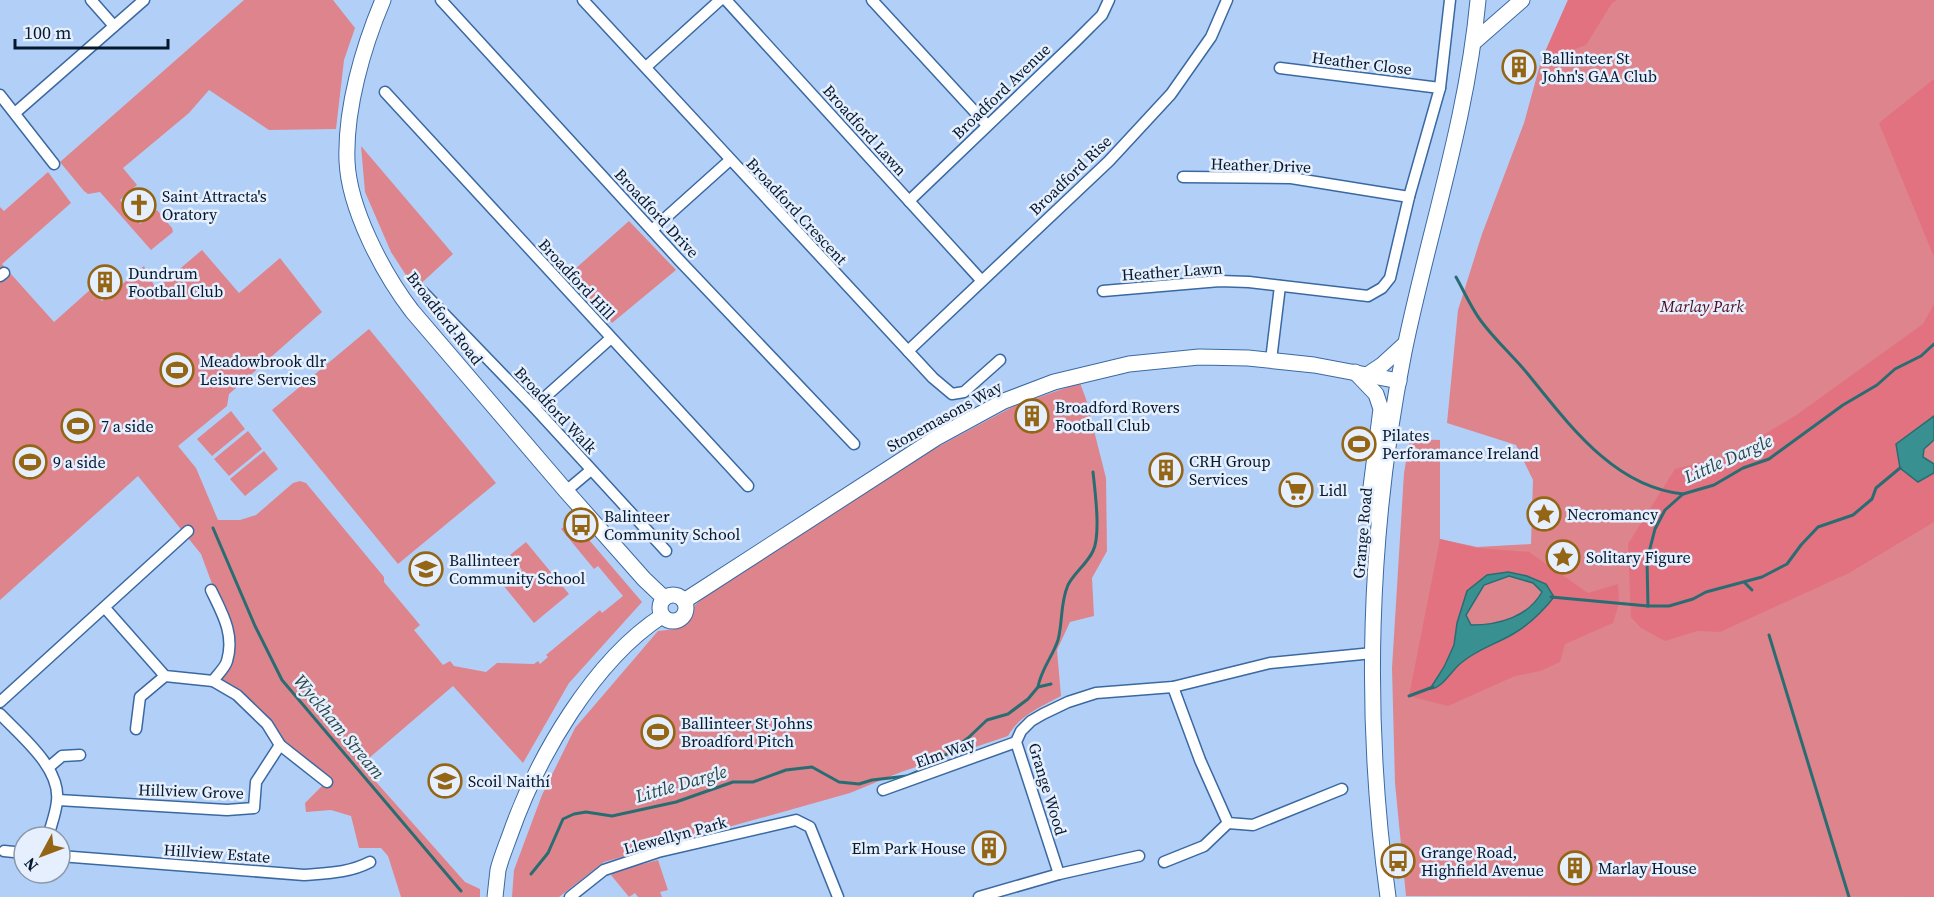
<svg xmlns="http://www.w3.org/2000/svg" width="1934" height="897" viewBox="0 0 1934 897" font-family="'Source Serif 4',serif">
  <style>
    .green { fill: #de848c }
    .forest { fill: #e2727f; fill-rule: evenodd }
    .water { fill: #389190; stroke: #296d73; stroke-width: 1.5; fill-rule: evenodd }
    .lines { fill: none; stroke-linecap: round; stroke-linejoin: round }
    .stream { stroke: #296d73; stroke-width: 3 }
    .street-casing { stroke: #3a69a2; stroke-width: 13 }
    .secondary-casing { stroke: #3a69a2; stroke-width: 17 }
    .street { stroke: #fff; stroke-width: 10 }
    .secondary { stroke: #fff; stroke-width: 15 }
    .labels { text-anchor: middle; stroke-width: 5; stroke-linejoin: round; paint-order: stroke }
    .poi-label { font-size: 16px; fill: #05182e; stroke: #e5effd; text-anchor: start }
    .street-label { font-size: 16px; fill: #05182e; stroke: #e5effd }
    .park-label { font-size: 16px; font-style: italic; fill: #500819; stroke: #e5effd }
    .water-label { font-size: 18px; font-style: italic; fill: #2a4645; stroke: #e5effd }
  </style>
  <rect width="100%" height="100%" fill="#b2d0f7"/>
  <g class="green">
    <polygon points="244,0 333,0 355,28 344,60 336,129 269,130 209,90 189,113 123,168 137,185 120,200 140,224 157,210 172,228 173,232 151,250 100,192 88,194 84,191 60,162"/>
    <polygon points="1568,0 1934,0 1934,897 1406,896 1395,783 1392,668 1404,473 1410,439 1440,440 1440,539 1477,547 1531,544 1533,480 1516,445 1447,423 1458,310 1482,234 1524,123 1541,61"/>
    <polygon points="361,146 453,254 415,289 391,252 365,192"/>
    <polygon points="48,172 71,203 2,264 54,322 91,289 102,301 144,266 156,289 202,250 239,293 280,258 322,312 229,394 227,406 178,446 196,468 218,520 240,520 256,515 293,483 300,481 306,483 384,577 384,582 420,625 414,630 443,665 450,661 454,666 486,672 497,663 534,664 538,661 540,664 548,657 546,655 600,610 602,613 623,596 598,566 594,569 561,529 572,520 642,602 569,683 523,763 453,686 361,765 465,882 480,889 480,897 401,897 388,856 381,848 359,848 351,816 331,810 306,812 305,803 325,783 301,764 266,723 216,680 232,638 201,554 138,476 0,600 0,207 4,211"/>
    <polygon points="629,221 676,270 612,323 566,277"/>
    <polygon points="369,329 496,483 398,564 272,410"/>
    <path d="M1080 383 1086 399 1106 478 1107 551 1092 578 1094 616 1070 622 1057 650 1061 696C1040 707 1019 716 1008 736L901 772 850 793 604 862 559 897H512L514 870 542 795 575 728 658 631 676 629 687 623 695 605 714 589 932 450 1016 405Z"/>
    <polygon points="231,411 245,429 212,456 197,439"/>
    <polygon points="248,431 262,449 229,476 214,459"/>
    <polygon points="264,451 278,469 245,496 230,479"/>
    <polygon points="526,542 569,594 534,623 503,585 522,570 510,555"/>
    <polygon points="658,860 668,890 660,892 662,897 638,897 635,893 629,897 611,875 616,871"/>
  </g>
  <g class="forest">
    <polygon points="1568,0 1617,0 1612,3 1586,45 1541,61"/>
    <polygon points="1934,79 1934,257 1879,123"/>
    <polygon points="1934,304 1934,416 1925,421 1918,482 1934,473 1934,522 1849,573 1720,632 1697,631 1665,641 1641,628 1631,617 1628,544 1675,469 1728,456 1795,416 1923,324"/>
    <path d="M1440 539 1477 548 1529 552 1588 593 1618 584 1619 603 1613 623 1565 644 1560 662 1540 671 1515 676 1448 706 1409 696ZM1508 572 1546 584 1529 624 1513 634 1475 653 1460 663 1436 688 1431 689 1444 667 1454 645 1457 623 1467 591Z"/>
  </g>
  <g class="water">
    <polygon points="1934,416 1934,440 1924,449 1923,457 1934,464 1934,473 1918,482 1900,468 1896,444"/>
    <path d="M1508 572 1527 576 1546 584 1554 597C1543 611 1530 624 1513 634 1496 644 1476 650 1461 663 1451 671 1443 688 1430 689L1444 667 1454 645 1457 623 1467 591 1487 575ZM1509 576 1533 583 1542 592C1528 617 1499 625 1471 625L1466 615 1484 585Z"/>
  </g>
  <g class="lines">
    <g class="stream">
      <path d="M1456 277C1464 291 1471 308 1481 321 1495 340 1512 355 1527 373 1568 423 1613 487 1683 494"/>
      <polyline points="213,528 255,626 282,680 461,891"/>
      <polyline points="1745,583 1752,590"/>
      <polyline points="1551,597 1648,606 1647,560 1655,529 1665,510 1683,494 1714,485 1743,468 1769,459 1843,405 1877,385 1895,369 1921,356 1934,344"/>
      <polyline points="1648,606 1669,606 1693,599 1706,592 1762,577 1787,564 1801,545 1818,527 1853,515 1872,499 1876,488 1900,468"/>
      <polyline points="1769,635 1849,897"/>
      <path d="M1038 687C1041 669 1053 656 1058 640 1063 621 1060 603 1068 585 1074 573 1087 564 1093 551 1101 535 1095 491 1093 472"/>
      <polyline points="1409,696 1433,687"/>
      <polyline points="531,874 548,853 563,819 574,814 586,812 612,816 676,802 733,782 753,782 786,770 812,767 839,782 859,784 872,780 907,776 932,765 968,738 987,720 1008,714 1028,699 1038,687 1051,684"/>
    </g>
    <g class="street-casing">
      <g id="street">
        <polyline points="91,0 114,26"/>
        <polyline points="441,0 680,261 854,444"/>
        <polyline points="583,0 933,378 952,394 964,392 1000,360"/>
        <polyline points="726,0 981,280"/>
        <polyline points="872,0 987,125"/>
        <polyline points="646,67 720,0"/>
        <polyline points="1280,68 1440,88"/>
        <polyline points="385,92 748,486"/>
        <polyline points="0,95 54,164"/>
        <polyline points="15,113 144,0"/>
        <polyline points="1183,177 1291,178 1409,197"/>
        <polyline points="909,201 1076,41 1102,15 1109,0"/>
        <polyline points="652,230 730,160"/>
        <polyline points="0,276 4,273"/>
        <polyline points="1103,291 1220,281 1249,282 1368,296 1382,288 1390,278 1409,197 1440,88 1450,0"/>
        <polyline points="423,292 534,407 666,551"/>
        <polyline points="908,351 1109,161 1171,94 1211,37 1227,0"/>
        <polyline points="1271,360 1280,286"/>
        <polyline points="534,407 611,338"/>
        <polyline points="566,491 591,470"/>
        <path d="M211 590C222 613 235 634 227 661 225 668 217 675 213 681"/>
        <polyline points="105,608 165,676 213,681 237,695 267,724 280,745 327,782"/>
        <polyline points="1173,687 1200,760 1228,823 1253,825 1342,789"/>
        <polyline points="0,702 188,531"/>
        <path d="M0 714C21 736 61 768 57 801 56 813 51 825 48 837"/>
        <polyline points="136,729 140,697 165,676"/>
        <polyline points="49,767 62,756 80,755"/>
        <polyline points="883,790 1016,742"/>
        <polyline points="58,800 227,810 254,808 256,782 280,745"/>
        <polyline points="4,851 24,853"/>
        <path d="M60 856 304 875C327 873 349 873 370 862"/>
        <polyline points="1164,862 1204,846 1228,823"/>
        <polyline points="1059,874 1016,742 1021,731 1031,721 1043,714 1068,702 1096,693 1173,687 1270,663 1373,653"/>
        <polyline points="570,897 604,870 658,852 796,820 810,827 838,897"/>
        <polyline points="979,897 1059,874 1139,856"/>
      </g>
    </g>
    <g class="secondary-casing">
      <g id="secondary">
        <path d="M383 0C363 47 345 109 347 161 349 209 383 273 412 311L566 491 644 579 664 598"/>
        <polyline points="1474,42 1522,0"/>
        <polyline points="1355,372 1376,394 1381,409 1371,487 1372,507 1377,517"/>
        <polyline points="1367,375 1382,365 1405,344"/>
        <circle cx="673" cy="608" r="13"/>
        <polyline points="684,601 936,438 1004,401 1054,382 1129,364 1199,357 1248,358 1314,365 1399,381"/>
        <path d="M495 897C496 888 497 879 498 870 501 858 506 846 510 835 537 758 593 661 662 616"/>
        <path d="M1388 897C1363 717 1368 531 1404 352 1428 234 1467 121 1478 0"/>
      </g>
    </g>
    <use href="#street" class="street"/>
    <use href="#secondary" class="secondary"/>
  </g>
  <defs>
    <g id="building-ring" transform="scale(1.725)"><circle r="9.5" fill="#e5effd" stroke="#946514" stroke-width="1.5"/><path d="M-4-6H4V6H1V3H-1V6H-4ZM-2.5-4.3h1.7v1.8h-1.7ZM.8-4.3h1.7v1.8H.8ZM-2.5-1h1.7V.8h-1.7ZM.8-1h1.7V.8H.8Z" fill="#946514"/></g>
    <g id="church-ring" transform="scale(1.725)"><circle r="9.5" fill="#e5effd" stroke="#946514" stroke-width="1.5"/><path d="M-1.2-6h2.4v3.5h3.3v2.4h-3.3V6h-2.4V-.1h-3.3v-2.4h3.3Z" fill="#946514"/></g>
    <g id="stadium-ring" transform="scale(1.725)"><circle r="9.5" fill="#e5effd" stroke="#946514" stroke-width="1.5"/><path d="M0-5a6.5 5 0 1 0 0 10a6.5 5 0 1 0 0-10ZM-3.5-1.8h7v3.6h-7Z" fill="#946514"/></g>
    <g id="supermarket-ring" transform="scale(1.725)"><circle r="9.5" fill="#e5effd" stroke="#946514" stroke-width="1.5"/><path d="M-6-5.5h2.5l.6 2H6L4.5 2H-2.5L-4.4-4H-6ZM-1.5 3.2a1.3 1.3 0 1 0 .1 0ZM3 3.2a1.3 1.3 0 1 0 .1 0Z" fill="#946514"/></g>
    <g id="sight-ring" transform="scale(1.725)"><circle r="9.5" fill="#e5effd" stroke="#946514" stroke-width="1.5"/><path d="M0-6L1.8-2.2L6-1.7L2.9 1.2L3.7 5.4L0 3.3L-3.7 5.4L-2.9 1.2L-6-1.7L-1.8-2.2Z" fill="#946514"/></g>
    <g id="bus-ring" transform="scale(1.725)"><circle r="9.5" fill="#e5effd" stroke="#946514" stroke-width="1.5"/><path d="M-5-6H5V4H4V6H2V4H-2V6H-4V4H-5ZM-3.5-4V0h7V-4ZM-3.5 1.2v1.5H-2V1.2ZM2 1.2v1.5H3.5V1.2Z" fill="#946514"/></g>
    <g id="school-ring" transform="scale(1.725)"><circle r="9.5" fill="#e5effd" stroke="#946514" stroke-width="1.5"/><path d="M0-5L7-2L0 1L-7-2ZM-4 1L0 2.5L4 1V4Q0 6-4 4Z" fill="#946514"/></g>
  </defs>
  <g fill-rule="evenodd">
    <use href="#building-ring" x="1519" y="67"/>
    <use href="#church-ring" x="139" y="205"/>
    <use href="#building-ring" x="105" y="282"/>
    <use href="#stadium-ring" x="177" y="370"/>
    <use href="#building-ring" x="1032" y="416"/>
    <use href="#stadium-ring" x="78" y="426"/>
    <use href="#stadium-ring" x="1359" y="444"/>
    <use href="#stadium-ring" x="30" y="462"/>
    <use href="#building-ring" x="1166" y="470"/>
    <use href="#supermarket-ring" x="1296" y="490"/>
    <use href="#sight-ring" x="1544" y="514"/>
    <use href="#bus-ring" x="581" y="525"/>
    <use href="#sight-ring" x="1563" y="557"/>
    <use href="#school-ring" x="426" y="569"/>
    <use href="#stadium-ring" x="658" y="732"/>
    <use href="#school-ring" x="445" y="781"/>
    <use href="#building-ring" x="989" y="848"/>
    <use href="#bus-ring" x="1398" y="861"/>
    <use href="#building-ring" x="1575" y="868"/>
  </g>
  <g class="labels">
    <g class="poi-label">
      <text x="1542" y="64">Ballinteer St<tspan x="1542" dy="18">John's GAA Club</tspan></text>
      <text x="162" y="202">Saint Attracta's<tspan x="162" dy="18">Oratory</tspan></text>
      <text x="128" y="279">Dundrum<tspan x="128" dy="18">Football Club</tspan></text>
      <text x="200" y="367">Meadowbrook dlr<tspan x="200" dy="18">Leisure Services</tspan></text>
      <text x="1055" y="413">Broadford Rovers<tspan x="1055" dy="18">Football Club</tspan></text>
      <text x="101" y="432">7 a side</text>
      <text x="1382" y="441">Pilates<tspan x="1382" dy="18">Perforamance Ireland</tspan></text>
      <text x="1189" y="467">CRH Group<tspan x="1189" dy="18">Services</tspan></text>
      <text x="53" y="468">9 a side</text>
      <text x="1319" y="496">Lidl</text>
      <text x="1567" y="520">Necromancy</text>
      <text x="604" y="522">Balinteer<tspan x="604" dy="18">Community School</tspan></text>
      <text x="1586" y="563">Solitary Figure</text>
      <text x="449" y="566">Ballinteer<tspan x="449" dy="18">Community School</tspan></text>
      <text x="681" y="729">Ballinteer St Johns<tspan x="681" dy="18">Broadford Pitch</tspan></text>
      <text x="468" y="787">Scoil Naithí</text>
      <text x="966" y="854" text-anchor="end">Elm Park House</text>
      <text x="1421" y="858">Grange Road,<tspan x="1421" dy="18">Highfield Avenue</tspan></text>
      <text x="1598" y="874">Marlay House</text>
    </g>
    <g class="street-label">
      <text transform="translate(1362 63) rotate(7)" y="6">Heather Close</text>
      <text transform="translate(1001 91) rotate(-44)" y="6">Broadford Avenue</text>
      <text transform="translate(865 130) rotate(48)" y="6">Broadford Lawn</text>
      <text transform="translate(1261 165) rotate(2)" y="6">Heather Drive</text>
      <text transform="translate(1070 175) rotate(-44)" y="6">Broadford Rise</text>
      <text transform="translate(797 211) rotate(47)" y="6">Broadford Crescent</text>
      <text transform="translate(657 213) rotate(47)" y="6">Broadford Drive</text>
      <text transform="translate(1172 271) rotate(-4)" y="6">Heather Lawn</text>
      <text transform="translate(577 279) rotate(47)" y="6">Broadford Hill</text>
      <text transform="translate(445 318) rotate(52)" y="6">Broadford Road</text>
      <text transform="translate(556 410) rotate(47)" y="6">Broadford Walk</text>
      <text transform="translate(944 416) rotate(-29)" y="6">Stonemasons Way</text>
      <text transform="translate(1362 533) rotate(-85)" y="6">Grange Road</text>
      <text transform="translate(945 752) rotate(-20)" y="6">Elm Way</text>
      <text transform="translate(1048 789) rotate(73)" y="6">Grange Wood</text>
      <text transform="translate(191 791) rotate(2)" y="6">Hillview Grove</text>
      <text transform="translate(675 835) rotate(-15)" y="6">Llewellyn Park</text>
      <text transform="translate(217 853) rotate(4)" y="6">Hillview Estate</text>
    </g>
    <g class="park-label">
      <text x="1702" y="312">Marlay Park</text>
    </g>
    <g class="water-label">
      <text transform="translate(1728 459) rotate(-24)" y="6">Little Dargle</text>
      <text transform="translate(339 727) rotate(50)" y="6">Wyckham Stream</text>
      <text transform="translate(681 784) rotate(-16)" y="6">Little Dargle</text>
    </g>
  </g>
  <g transform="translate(42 855) rotate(229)"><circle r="28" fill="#e5effd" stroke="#8b99aa" stroke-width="1.5"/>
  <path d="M0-4.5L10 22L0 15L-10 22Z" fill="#946514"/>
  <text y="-9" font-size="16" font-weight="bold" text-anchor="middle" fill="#05182e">N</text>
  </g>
  <path d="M15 39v9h153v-9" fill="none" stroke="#05182e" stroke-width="3"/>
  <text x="24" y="39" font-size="18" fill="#05182e" stroke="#e5effd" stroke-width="4.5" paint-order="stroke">100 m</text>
</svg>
